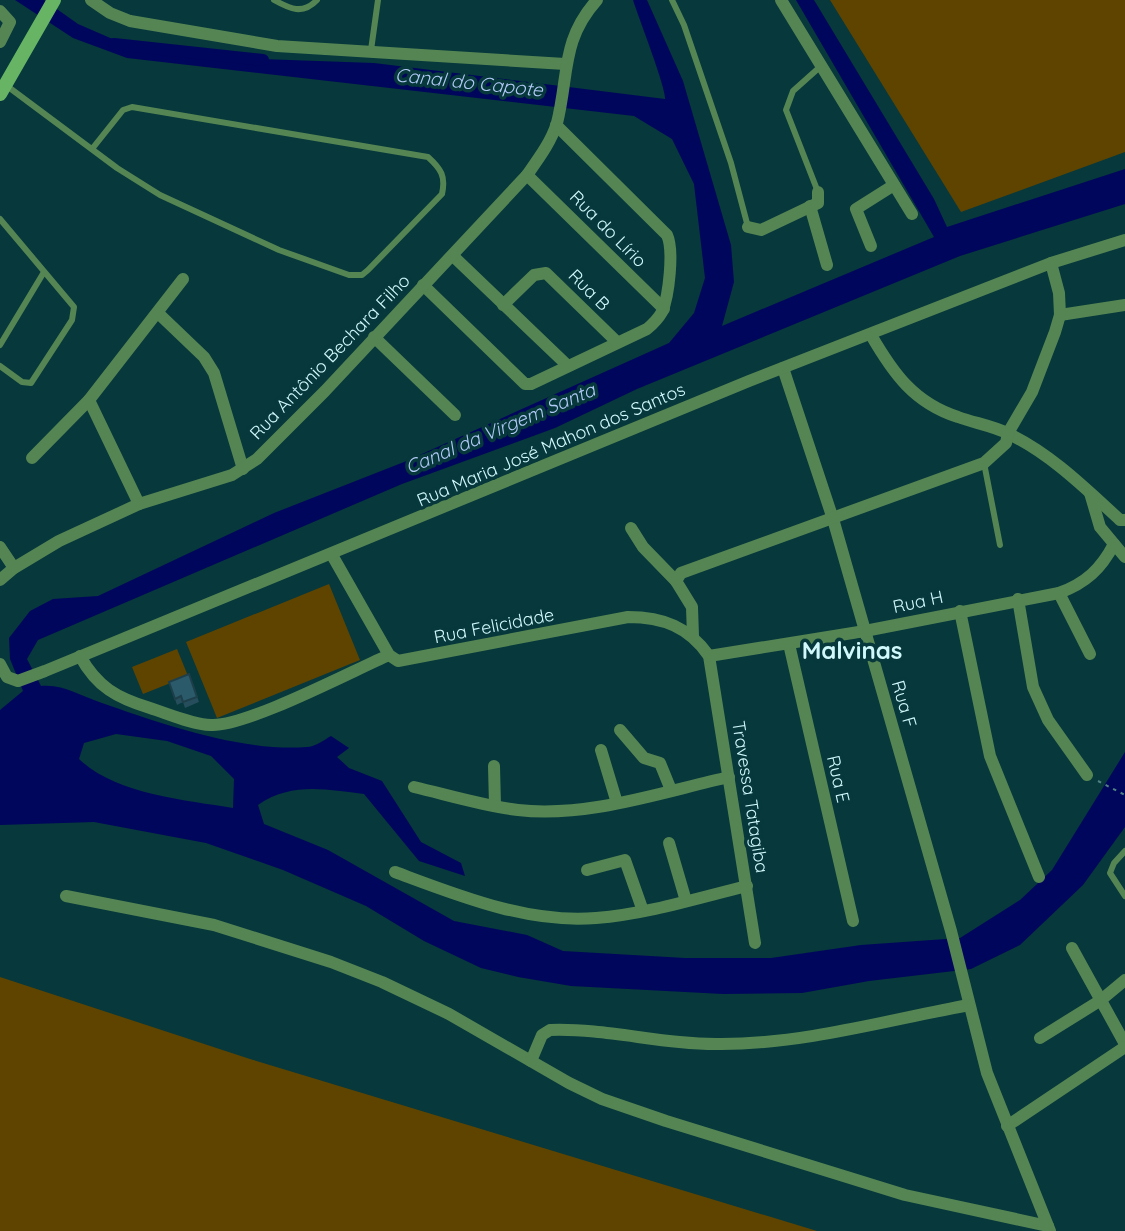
<svg xmlns="http://www.w3.org/2000/svg" width="1125" height="1231" viewBox="0 0 1125 1231" font-family="Quicksand,sans-serif">
  <style>
    .green { fill: #5f4400 }
    .water { fill: #00065c; fill-rule: evenodd }
    .lines { fill: none; stroke-linecap: round; stroke-linejoin: round }
    .canal { stroke: #00065c; stroke-width: 12 }
    .path { stroke: #528184; stroke-width: 2; stroke-dasharray: 3.5 5; stroke-linecap: butt }
    .service { stroke: #558553; stroke-width: 6 }
    .minor { stroke: #558553; stroke-width: 12 }
    .secondary { stroke: #66b464; stroke-width: 14 }
    .wall { fill: #254d5b }
    .building { fill: #2b5a6a; stroke: #1e3f4a; stroke-width: 2 }
    .labels { text-anchor: middle; stroke-width: 7; stroke-linejoin: round; paint-order: stroke }
    .street-label { font-size: 18px; fill: #d1f9fc; stroke: #06383c }
    .water-label { font-size: 19px; font-style: italic; fill: #b2caf8; stroke: #06383c }
    .district-label { font-size: 24px; font-weight: bold; fill: #d1f9fc; stroke: #06383c }
  </style>
  <rect width="100%" height="100%" fill="#06383c"/>
  <g class="green">
    <polygon points="830,0 1125,0 1125,152 961,212"/>
    <polygon points="329,584 360,660 217,718 186,642"/>
    <polygon points="177,649 188,676 143,694 132,667"/>
    <polygon points="0,977 250,1059 817,1231 0,1231"/>
  </g>
  <path class="water" d="M15 0H44L78 24 131 47 236 58 374 63 665 99C667 90 638 16 633 0H647L683 81 731 245 734 282 722 326 934 237 796 0H814L934 199 947 227 1125 169V204L960 256 637 389 555 428 402 484 38 640 27 659 41 686C64 684 80 696 102 703 162 724 242 752 307 747 315 747 324 740 331 736L349 748 337 757 349 768 382 781 421 842 461 863 465 876 419 861 364 794C326 789 290 782 258 805L264 824 328 850 454 921 527 935 563 951 685 958H771L861 945 960 938 1020 900 1052 870 1125 752V827L1083 885 1020 945 971 969 869 981 802 993 723 994 571 986 518 977 481 968 424 941 366 906 283 870 206 843 94 822 0 825V710L23 691 10 659 9 638 30 611 53 599 98 596 274 513 404 462 669 343 694 313 705 278 694 184 672 139 634 116 127 58 73 38ZM116 734 167 741 211 756 234 779 233 808C185 800 115 794 79 759L84 743Z"/>
  <g class="lines">
    <polyline class="canal" points="114,44 263,60"/>
    <polyline class="path" points="1098,781 1125,795"/>
    <g class="service">
      <path d="M274 0C290 9 303 15 317 0"/>
      <polyline points="672,0 684,25 731,163 748,227"/>
      <polyline points="371,50 378,0"/>
      <path d="M7 86 117 168 160 195 279 250 349 275H362L368 270 442 194C446 176 441 169 428 157L132 107 123 110 92 149"/>
      <polyline points="818,192 786,110 793,91 821,66"/>
      <polyline points="0,219 74,307 72,320 31,383 22,382 0,366"/>
      <polyline points="0,345 44,272"/>
      <polyline points="984,463 1000,545"/>
      <polyline points="1125,851 1114,863 1110,873 1125,896"/>
    </g>
    <g class="minor">
      <polyline points="91,0 110,13 130,21 277,46 565,64"/>
      <polyline points="781,0 912,214"/>
      <polyline points="0,11 10,22 0,42"/>
      <polyline points="527,175 664,309"/>
      <polyline points="810,206 827,265"/>
      <polyline points="748,227 761,230 818,203 818,192"/>
      <polyline points="871,246 856,209 894,185"/>
      <polyline points="453,256 568,366"/>
      <path d="M423 285 525 384H531L647 329C653 324 658 319 662 312 669 296 674 250 667 235L556 125"/>
      <polyline points="503,305 534,275 546,273 617,342"/>
      <polyline points="158,313 204,357 214,373 243,469"/>
      <polyline points="1060,315 1125,305"/>
      <path d="M871 335C893 373 914 403 958 417 974 423 994 426 1009 434 1051 454 1086 489 1120 520H1125"/>
      <polyline points="374,337 455,415"/>
      <polyline points="783,368 833,519 951,931 987,1073 1050,1231"/>
      <polyline points="89,400 139,504"/>
      <polyline points="32,458 89,400 183,279"/>
      <polyline points="1090,493 1100,527 1125,557"/>
      <polyline points="631,528 643,547 676,581"/>
      <polyline points="0,547 14,568"/>
      <path d="M332 555 389 655 398 661 628 617C663 617 689 627 709 656L755 943"/>
      <path d="M0 580 14 568 59 541 139 504 232 475 257 459 325 391 527 175C539 158 551 142 557 123 569 75 561 40 597 0"/>
      <polyline points="1059,593 1090,654"/>
      <polyline points="1018,599 1033,687 1048,720 1087,775"/>
      <polyline points="960,611 990,756 1039,877"/>
      <polyline points="693,636 692,607 676,581 681,573 984,463 1006,443 1008,433 1032,392 1055,332 1060,315 1059,293 1051,263"/>
      <polyline points="789,644 853,921"/>
      <path d="M80 656C97 687 117 698 150 708 169 714 191 724 211 725 246 727 352 671 389 655"/>
      <path d="M709 656 865 631 1059 593C1086 583 1101 569 1114 544"/>
      <polyline points="0,664 7,677 18,681 45,671 749,381 1051,263 1125,240"/>
      <polyline points="620,730 644,758 660,763 671,790"/>
      <polyline points="601,750 617,803"/>
      <polyline points="494,766 495,805"/>
      <path d="M414 787C448 795 484 806 518 810 587 818 662 792 729 777"/>
      <polyline points="669,843 686,901"/>
      <polyline points="587,870 625,860 643,911"/>
      <path d="M395 872C457 895 528 924 596 918 647 914 698 898 747 886"/>
      <polyline points="66,896 214,925 331,962 382,982 449,1014 569,1083 602,1099 666,1121 905,1195 1048,1226"/>
      <polyline points="1072,948 1125,1044"/>
      <polyline points="1040,1038 1101,1000 1125,980"/>
      <path d="M531 1061 542 1035 550 1030C607 1028 664 1045 721 1044 804 1044 888 1020 969 1005"/>
      <polyline points="1007,1126 1125,1047"/>
    </g>
    <polyline class="secondary" points="0,94 54,0"/>
  </g>
  <polygon class="wall" points="189,674 199,702 185,708 183,702 177,705 169,682"/>
  <polygon class="building" points="189,674 197,697 183,702 181,696 175,699 169,682"/>
  <g class="labels">
    <g class="street-label">
      <text transform="translate(608 229) rotate(45)" y="6">Rua do Lírio</text>
      <text transform="translate(589 290) rotate(45)" y="6">Rua B</text>
      <text transform="translate(330 357) rotate(-46)" y="6">Rua Antônio Bechara Filho</text>
      <text transform="translate(551 445) rotate(-23)" y="6">Rua Maria José Mahon dos Santos</text>
      <text transform="translate(918 602) rotate(-12)" y="6">Rua H</text>
      <text transform="translate(494 626) rotate(-11)" y="6">Rua Felicidade</text>
      <text transform="translate(904 704) rotate(74)" y="6">Rua F</text>
      <text transform="translate(838 779) rotate(77)" y="6">Rua E</text>
      <text transform="translate(750 797) rotate(81)" y="6">Travessa Tatagiba</text>
    </g>
    <g class="water-label">
      <text transform="translate(469 82) rotate(6)" y="7">Canal do Capote</text>
      <text transform="translate(500 428) rotate(-23)" y="7">Canal da Virgem Santa</text>
    </g>
    <g class="district-label">
      <text x="852" y="659">Malvinas</text>
    </g>
  </g>
</svg>
